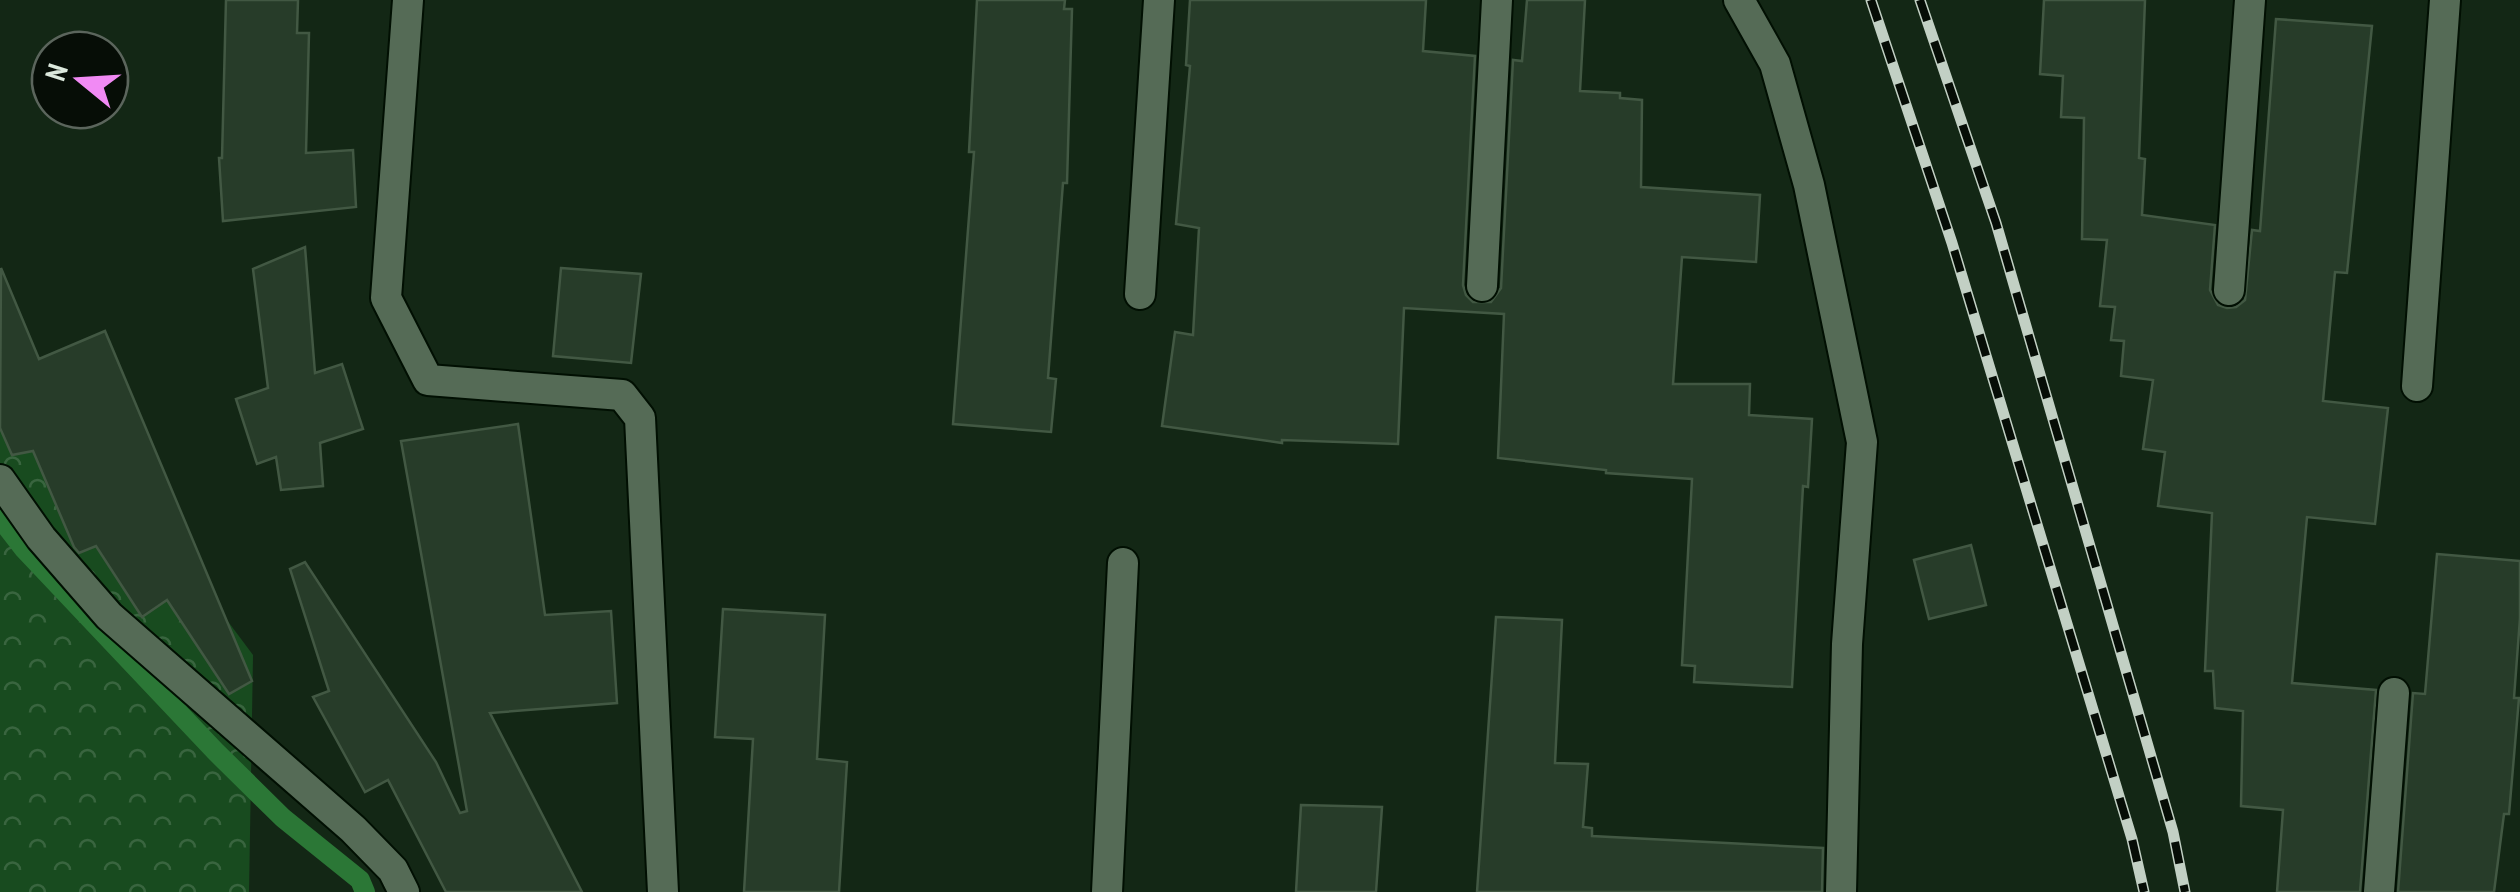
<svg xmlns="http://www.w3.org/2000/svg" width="2520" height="892" viewBox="0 0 2520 892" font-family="'PT Sans Narrow',sans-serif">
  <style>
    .forest { fill: url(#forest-crowns) }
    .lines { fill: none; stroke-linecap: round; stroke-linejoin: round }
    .stream { stroke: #2b7736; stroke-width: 20 }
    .building { fill: #273c29; stroke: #425843; stroke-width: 2.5 }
    .minor-casing { stroke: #010f02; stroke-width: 34 }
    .tertiary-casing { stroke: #010f02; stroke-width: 34 }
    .minor { stroke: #556b56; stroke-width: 30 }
    .tertiary { stroke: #556b56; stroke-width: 30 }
    .rail-casing { stroke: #c2d0c4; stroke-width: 11 }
    .rail { stroke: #060d06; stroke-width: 8; stroke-dasharray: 22; stroke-linecap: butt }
  </style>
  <defs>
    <pattern id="forest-crowns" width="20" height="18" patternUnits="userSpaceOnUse" patternTransform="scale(2.5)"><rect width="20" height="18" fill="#184b1f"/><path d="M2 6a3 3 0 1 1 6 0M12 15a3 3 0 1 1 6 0" fill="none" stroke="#39653f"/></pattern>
  </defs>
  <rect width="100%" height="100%" fill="#132715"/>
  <polygon class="forest" points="0,316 253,655 249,892 0,892"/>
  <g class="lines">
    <polyline class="stream" points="0,518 24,549 215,751 283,818 360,880 365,892"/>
  </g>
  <g class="building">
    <polygon points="226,0 298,0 297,33 309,33 306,153 353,150 356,207 223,221 219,158 222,158"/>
    <polygon points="977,0 1065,0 1064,9 1072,9 1067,183 1063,183 1048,378 1056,379 1051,432 953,424 974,152 969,152"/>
    <polygon points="1190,0 1426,0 1423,51 1475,56 1463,285 1466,295 1473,302 1491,302 1501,288 1513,60 1522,61 1527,0 1585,0 1580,91 1620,93 1620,98 1642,100 1641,187 1760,195 1756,262 1682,257 1673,384 1750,384 1749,415 1812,419 1808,487 1803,486 1792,687 1694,682 1695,666 1682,665 1692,479 1606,473 1606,470 1498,458 1504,314 1404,308 1398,444 1282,440 1282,443 1162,426 1175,332 1193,335 1199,228 1176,224 1190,66 1186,65"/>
    <polygon points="2044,0 2145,0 2139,158 2145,159 2142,215 2215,225 2210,290 2218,305 2227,308 2236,307 2245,300 2252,230 2260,231 2276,19 2372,26 2347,273 2335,272 2323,401 2388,408 2375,524 2307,517 2292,683 2376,690 2360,892 2277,892 2283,810 2241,806 2243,711 2215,708 2213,671 2205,671 2212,513 2158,506 2165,452 2143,449 2153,380 2121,376 2124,341 2111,340 2115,307 2100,306 2107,240 2082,239 2084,118 2061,117 2063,76 2040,74"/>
    <polygon points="305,247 315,373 342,364 363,429 320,443 323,486 281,490 276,457 257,464 236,399 268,388 253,269"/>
    <polygon points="1,268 39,359 105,331 252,681 229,694 167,600 142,617 96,546 79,553 74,547 33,451 12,455 0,428"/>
    <polygon points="561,268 641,274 631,363 553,356"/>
    <polygon points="518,424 545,615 611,611 617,703 490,713 582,892 446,892 388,780 365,792 313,697 329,691 290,569 305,562 436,762 460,813 467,811 401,441"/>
    <polygon points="1971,545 1986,605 1929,619 1914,560"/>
    <polygon points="2437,554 2520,561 2520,618 2514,698 2519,698 2509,814 2504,814 2494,892 2398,892 2413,693 2425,694"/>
    <polygon points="723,609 825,615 817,759 847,762 839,892 744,892 753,739 715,737"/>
    <polygon points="1496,617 1562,620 1555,763 1588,764 1583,827 1592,828 1592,836 1823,848 1822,892 1477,892"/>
    <polygon points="1301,805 1382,807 1376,892 1296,892"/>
  </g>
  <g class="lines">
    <g class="minor-casing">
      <g id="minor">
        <polyline points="408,0 386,298 428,380 622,395 640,418 663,892"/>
        <polyline points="1482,286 1497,0"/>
        <polyline points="2229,290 2250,0"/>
        <polyline points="1140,294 1159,0"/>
        <polyline points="2417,386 2445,0"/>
        <polyline points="0,480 41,538 109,616 353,829 393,870 404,892"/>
        <polyline points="1107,892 1123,563"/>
        <polyline points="2379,892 2394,693"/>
      </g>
    </g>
    <g class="tertiary-casing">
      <polyline id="tertiary" points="1739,0 1775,64 1809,185 1862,442 1847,644 1841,892"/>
    </g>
    <use href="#minor" class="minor"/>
    <use href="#tertiary" class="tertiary"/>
    <g class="rail-casing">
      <g id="rail">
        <polyline points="1871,0 1952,243 2132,839 2144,892"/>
        <polyline points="1920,0 1996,223 2173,832 2185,892"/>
      </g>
    </g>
    <use href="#rail" class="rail"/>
  </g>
  <g transform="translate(80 80) rotate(288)"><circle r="48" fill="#060d06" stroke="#5b655c" stroke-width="2.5"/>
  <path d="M0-8L18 38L0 25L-18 38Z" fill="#f18af4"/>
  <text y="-15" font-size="28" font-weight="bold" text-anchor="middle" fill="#dbe8dc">N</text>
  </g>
</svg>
